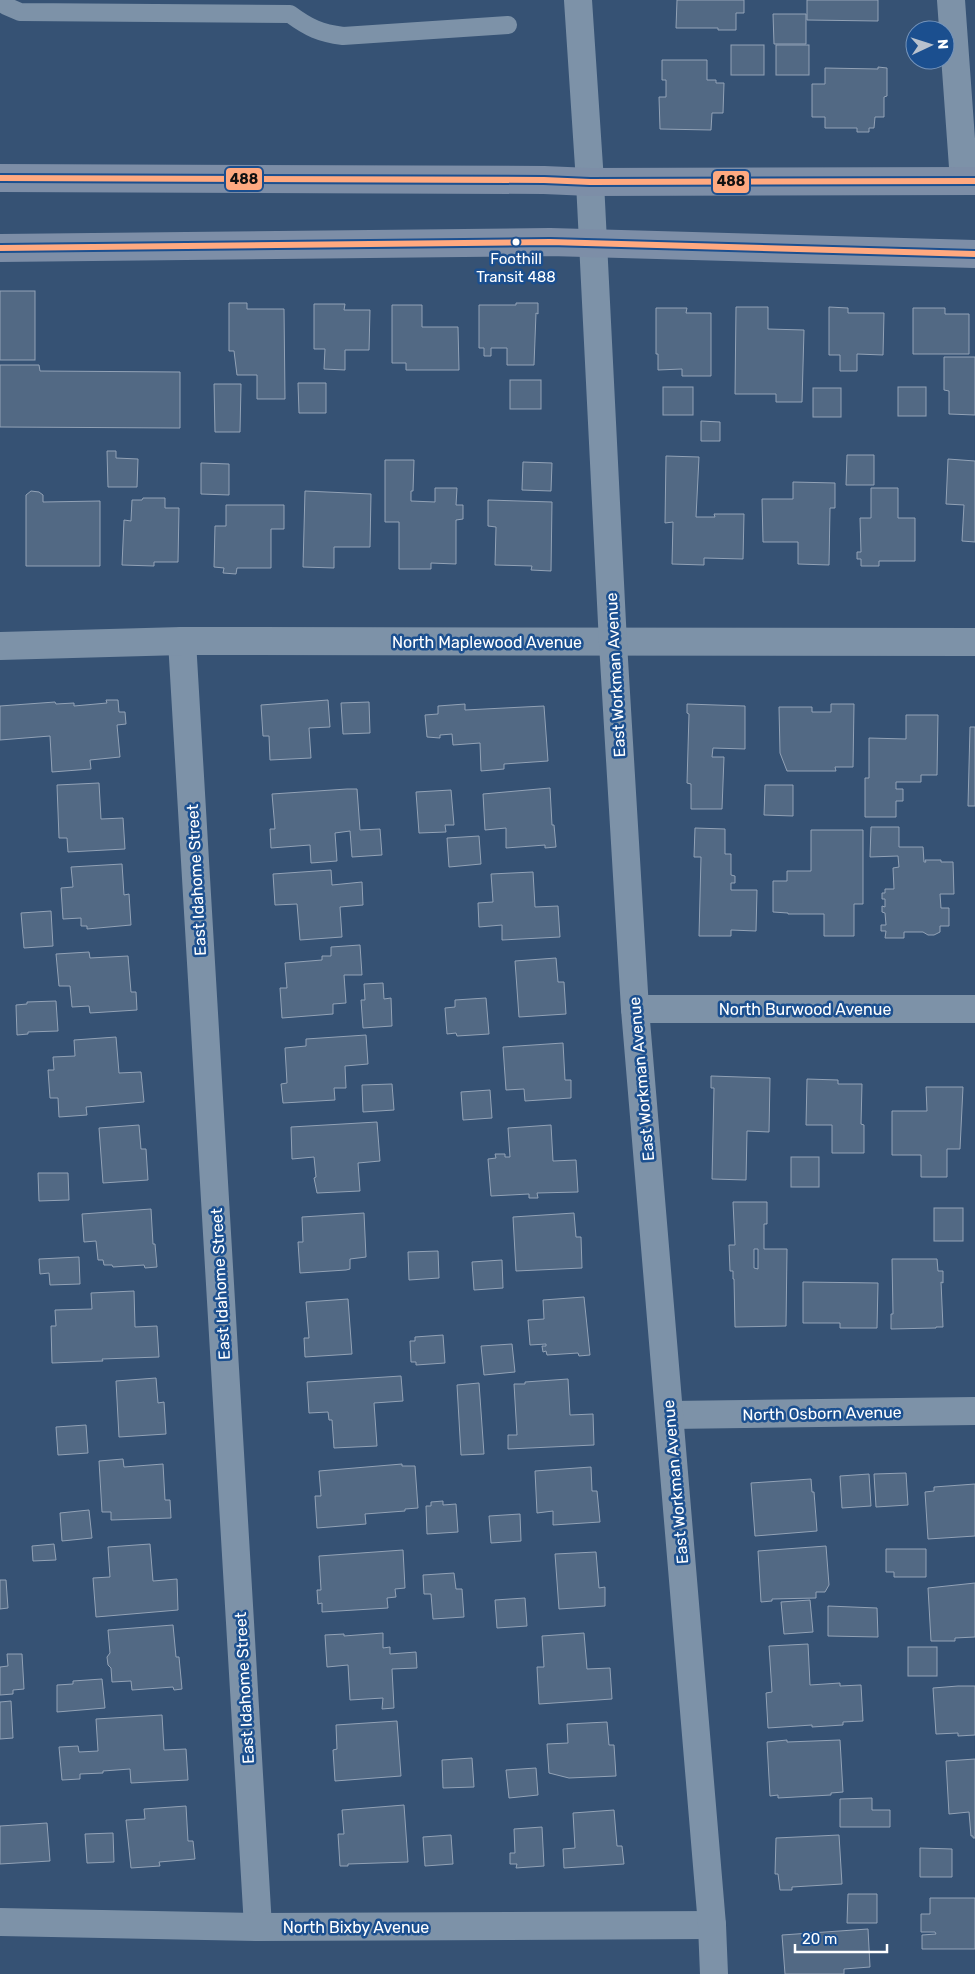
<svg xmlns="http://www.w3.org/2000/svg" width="975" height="1974" viewBox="0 0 975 1974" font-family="Rubik,sans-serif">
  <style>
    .building { fill: #526984; stroke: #92a2b6; fill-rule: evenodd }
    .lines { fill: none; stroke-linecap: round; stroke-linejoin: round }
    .service { stroke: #7d92a8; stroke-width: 18 }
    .minor { stroke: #7d92a8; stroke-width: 28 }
    .tertiary { stroke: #7d92a8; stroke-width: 28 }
    .primary { stroke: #7d8ea7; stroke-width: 28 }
    .bus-1-casing { stroke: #1b4f8f; stroke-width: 10 }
    .bus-1 { stroke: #ffa980; stroke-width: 6 }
    .bus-dot { fill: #fff; stroke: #1b4f8f; stroke-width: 2 }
    .labels { text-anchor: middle; stroke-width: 5; stroke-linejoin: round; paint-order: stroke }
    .bus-label { font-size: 15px; fill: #fff; stroke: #1b4f8f }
    .street-label { font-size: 16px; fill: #fff; stroke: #1b4f8f }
    .line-badge { stroke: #1b4f8f; stroke-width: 2 }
    .pale-badge-label { font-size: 14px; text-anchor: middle; font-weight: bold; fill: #111 }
  </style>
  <rect width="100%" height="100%" fill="#365274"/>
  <g class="building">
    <polygon points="677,0 744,0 744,13 736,13 736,30 718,30 718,28 676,28"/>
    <polygon points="807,0 878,0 878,21 807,20"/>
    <polygon points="773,14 806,14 806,44 774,44"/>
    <rect x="731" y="45" width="33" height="30"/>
    <rect x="776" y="45" width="33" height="30"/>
    <polygon points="662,60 707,60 707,80 716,80 716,83 724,83 723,113 712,113 711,130 660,129 659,97 666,97 666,80 662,80"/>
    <polygon points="878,67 887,68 887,96 884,97 884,117 875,117 874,128 869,128 869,132 857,132 857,128 825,128 825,117 812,117 812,84 825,84 825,68 878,69"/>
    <rect x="0" y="291" width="35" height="69"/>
    <polygon points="229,303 247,303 247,309 284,309 285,399 257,399 257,375 237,375 234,351 229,351"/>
    <polygon points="516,303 538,303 538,314 536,313 534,365 507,365 507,348 491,348 491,356 484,356 484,348 479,348 479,305 516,305"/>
    <polygon points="314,304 345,304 344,310 370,310 369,350 345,350 345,370 324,369 325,349 314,349"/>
    <polygon points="392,305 422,305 422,327 458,327 459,370 406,370 406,363 392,363"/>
    <polygon points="736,307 768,307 768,329 804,330 802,402 776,402 776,394 735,394"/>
    <polygon points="829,307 848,308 848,313 884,313 883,355 857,354 857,371 840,371 840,355 829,355"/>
    <polygon points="656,308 687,308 686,313 711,313 711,376 682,376 682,369 658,370 658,354 656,354"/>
    <polygon points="913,308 945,308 945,314 969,314 969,354 913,354"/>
    <polygon points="944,357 975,357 975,415 949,414 949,391 944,390"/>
    <polygon points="0,365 39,365 40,371 180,372 180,428 0,427"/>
    <rect x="510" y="380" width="31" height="29"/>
    <polygon points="298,383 326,383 326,413 299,413"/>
    <polygon points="214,384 241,384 240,432 215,432"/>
    <rect x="663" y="387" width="30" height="28"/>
    <rect x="898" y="387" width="28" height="29"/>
    <rect x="813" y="388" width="28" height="29"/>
    <polygon points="701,421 720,422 720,441 701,441"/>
    <polygon points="107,451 116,451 116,458 138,459 137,487 108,487"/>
    <polygon points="847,455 874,455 874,485 846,485"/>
    <polygon points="666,456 699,457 696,517 715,517 714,514 744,514 743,559 704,558 704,565 672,564 673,522 665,523"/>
    <polygon points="948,459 975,461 975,542 962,541 964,505 946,504"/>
    <polygon points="385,460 414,460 413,491 411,491 411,501 435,502 435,488 457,488 456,505 463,505 463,519 456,520 456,564 431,563 431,569 399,569 399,522 385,522"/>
    <polygon points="523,462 552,463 551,491 522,490"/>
    <polygon points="201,463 229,464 229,495 201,494"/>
    <polygon points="793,482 835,483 835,508 830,508 829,565 798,564 798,542 763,542 762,499 793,499"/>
    <polygon points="871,488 898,488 898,518 915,518 915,561 879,561 879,566 861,566 861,559 857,559 857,552 861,552 860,518 871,518"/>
    <polygon points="31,491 39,492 43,495 43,502 100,501 100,566 26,566 26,495"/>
    <polygon points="305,491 371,494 370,547 334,547 334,568 303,567"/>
    <polygon points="143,498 165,498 165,508 179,508 178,562 154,562 154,566 122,565 124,520 131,521 132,500 142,500"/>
    <polygon points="488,500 552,502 551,571 531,570 532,566 495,565 496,527 488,526"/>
    <polygon points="226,505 284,505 284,529 271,529 271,568 237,568 236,574 223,573 224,568 214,567 215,526 226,526"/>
    <polygon points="106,700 118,700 119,712 125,712 126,724 117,725 120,757 90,760 91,769 52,772 50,736 0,740 0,706 55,702 56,704 74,703 74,706 107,703"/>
    <polygon points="328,700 330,727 309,728 311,758 270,760 269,736 263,736 261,705"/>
    <polygon points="369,702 370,733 343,734 341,703"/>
    <polygon points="465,704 465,710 544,706 548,761 504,764 504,769 481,771 480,743 453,745 452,734 440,735 440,738 427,737 425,715 438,714 438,706"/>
    <polygon points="687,704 745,706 745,749 713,748 712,757 724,757 722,809 691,809 691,784 687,783 689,714 687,713"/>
    <polygon points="831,704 854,704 853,767 835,767 836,771 787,771 780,753 779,707 812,707 812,712 831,712"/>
    <polygon points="906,715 938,715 937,775 921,775 921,782 896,782 896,789 903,789 903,801 896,801 896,817 865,817 865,778 869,778 869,738 906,739"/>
    <polygon points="970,727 975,727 975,806 968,806"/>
    <polygon points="99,783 101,819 123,818 125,849 68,852 67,838 59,838 57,785"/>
    <polygon points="765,785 793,785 793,816 764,815"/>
    <polygon points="550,788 552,825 554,825 556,847 545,848 545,845 506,848 506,828 485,830 483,794"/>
    <polygon points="347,789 357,789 360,830 380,829 382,855 352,857 350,831 335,833 337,861 311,863 310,845 271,848 270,829 275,829 272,794"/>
    <polygon points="451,790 454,825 445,825 446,832 419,833 416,792"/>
    <polygon points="871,827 899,827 899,847 923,847 924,862 926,862 925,860 941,860 941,862 953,862 954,894 940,894 941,908 949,908 949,926 940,926 940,932 934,935 928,935 923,932 904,932 904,938 885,938 886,931 881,931 881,925 886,925 885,913 882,912 882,906 885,907 885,899 882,899 882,893 885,893 885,889 894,889 893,868 899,867 898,856 870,857"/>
    <polygon points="695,828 725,829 725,854 731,854 731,875 735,876 735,883 731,883 731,890 757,890 756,931 731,930 731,936 699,936 701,857 694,857"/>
    <polygon points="811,830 863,830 863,904 854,904 854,936 824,936 824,914 788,914 788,913 773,912 773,881 787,881 787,871 811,871"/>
    <polygon points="479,836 481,864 449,867 447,838"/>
    <polygon points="122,864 124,895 129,894 131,925 87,929 87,926 81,926 81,918 63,919 61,888 73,887 71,867"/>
    <polygon points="331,870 332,885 362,882 363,905 340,907 342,937 300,940 297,904 275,905 273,874"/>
    <polygon points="533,872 535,907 558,906 560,937 502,940 502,925 479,927 478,903 493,902 491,874"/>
    <polygon points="51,911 53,946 24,948 21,913"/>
    <polygon points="360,945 362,975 344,975 346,1003 333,1004 333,1014 282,1018 280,988 287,988 285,963 322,960 322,956 331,956 331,947"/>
    <polygon points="89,952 90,958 128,956 131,992 136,992 137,1010 90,1013 89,1006 72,1007 70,986 59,986 56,954"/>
    <polygon points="556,958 558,982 564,982 566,1014 519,1017 515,961"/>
    <polygon points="383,983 384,999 391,998 392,1026 363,1028 361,1000 365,1000 364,984"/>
    <polygon points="486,998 489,1034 457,1036 456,1033 447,1034 445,1008 455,1007 455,1000"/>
    <polygon points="56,1001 58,1031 28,1032 28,1034 17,1035 16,1005 27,1004 27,1002"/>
    <polygon points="366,1035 368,1064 345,1066 346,1088 334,1088 335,1100 283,1103 281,1084 287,1083 285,1048 306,1046 306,1039"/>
    <polygon points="116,1037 119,1073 141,1072 144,1102 86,1107 87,1115 59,1117 58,1098 50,1098 48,1070 54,1070 53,1057 75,1056 74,1040"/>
    <polygon points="563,1043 565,1080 571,1080 571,1098 525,1101 524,1089 506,1090 503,1047"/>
    <polygon points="711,1076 770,1078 769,1132 747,1131 746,1180 712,1179 714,1088 711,1088"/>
    <polygon points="807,1079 838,1080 838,1084 862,1084 861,1124 864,1125 864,1153 832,1153 832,1125 806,1125"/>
    <polygon points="392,1084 394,1110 363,1112 362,1085"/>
    <polygon points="926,1087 963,1087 960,1149 947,1149 947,1177 921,1177 921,1155 892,1155 892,1111 927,1111"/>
    <polygon points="490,1090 492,1118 463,1120 461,1092"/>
    <polygon points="377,1122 380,1161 358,1163 360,1191 317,1193 314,1178 316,1177 314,1157 292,1159 291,1127"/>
    <polygon points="139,1125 141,1149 146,1149 148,1180 103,1183 99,1128"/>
    <polygon points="551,1125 553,1161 576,1160 578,1192 537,1193 538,1198 529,1198 529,1194 491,1196 488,1159 496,1158 495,1154 505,1154 505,1157 510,1157 508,1128"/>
    <rect x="791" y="1157" width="28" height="30"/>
    <polygon points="38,1173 68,1173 69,1200 39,1201"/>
    <path d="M733 1202H767V1224H764V1249H787L786 1326 735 1327 734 1279H733V1271H730L729 1245H735ZM754 1249H758V1269L754 1268Z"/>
    <rect x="934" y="1208" width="29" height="33"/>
    <polygon points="151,1209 153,1244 155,1244 157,1267 145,1268 144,1265 113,1267 112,1265 104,1265 103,1260 98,1260 96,1241 84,1242 82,1214"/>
    <polygon points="364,1213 366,1257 350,1259 350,1269 346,1270 300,1273 298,1242 303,1242 302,1217"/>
    <polygon points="574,1213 576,1237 581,1237 582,1268 516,1271 513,1217"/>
    <polygon points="438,1251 439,1278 409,1280 408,1252"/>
    <polygon points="79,1257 80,1284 50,1285 49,1273 40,1274 39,1259"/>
    <polygon points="892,1259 937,1259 938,1271 943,1271 943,1283 941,1282 943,1327 936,1327 936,1328 891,1329 891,1314 893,1314"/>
    <polygon points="502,1260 503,1288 474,1290 472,1262"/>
    <polygon points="803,1282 878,1283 877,1328 840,1328 840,1323 803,1323"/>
    <polygon points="134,1291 135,1327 157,1326 159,1357 102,1359 103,1361 52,1363 51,1326 56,1326 55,1310 92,1309 91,1293"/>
    <polygon points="584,1297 590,1355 579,1356 578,1353 547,1355 546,1351 543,1352 542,1346 546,1346 546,1344 530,1345 528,1320 544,1319 543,1300"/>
    <polygon points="348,1299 352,1354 305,1357 304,1338 309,1338 306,1302"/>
    <polygon points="443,1335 445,1363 416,1365 416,1362 411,1362 410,1341 415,1341 415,1337"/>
    <polygon points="512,1344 515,1372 484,1375 481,1346"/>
    <polygon points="401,1376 403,1401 374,1403 377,1446 334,1448 332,1420 329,1420 328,1412 309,1413 307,1382"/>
    <polygon points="156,1378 158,1403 164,1402 166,1434 119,1437 116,1381"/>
    <polygon points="568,1379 570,1415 593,1414 594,1445 508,1449 508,1435 517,1435 514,1384 525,1384 525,1382"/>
    <polygon points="479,1383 484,1454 461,1455 457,1385"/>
    <polygon points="86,1425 88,1453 58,1455 56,1427"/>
    <polygon points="123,1459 124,1467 163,1464 165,1500 170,1500 171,1518 111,1520 111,1512 102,1512 99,1461"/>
    <polygon points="402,1464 402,1466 415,1466 418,1508 405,1509 405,1511 365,1514 366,1524 317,1528 315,1496 321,1496 319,1471"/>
    <polygon points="591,1467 592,1491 597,1491 600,1522 553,1525 553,1511 537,1513 535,1471"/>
    <polygon points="906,1473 908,1505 876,1507 874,1474"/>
    <polygon points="869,1474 871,1506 842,1508 840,1476"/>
    <polygon points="811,1479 812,1492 814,1492 817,1531 755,1536 751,1483"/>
    <polygon points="975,1484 975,1536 928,1539 925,1492 934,1491 934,1487"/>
    <polygon points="443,1501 443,1505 456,1504 458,1532 427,1534 426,1506 431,1506 431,1502"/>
    <polygon points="89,1510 92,1538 62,1541 60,1513"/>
    <polygon points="520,1514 521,1541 491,1543 489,1516"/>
    <polygon points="54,1544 56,1560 33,1561 32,1546"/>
    <polygon points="150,1544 153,1581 177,1579 178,1610 96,1617 93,1578 110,1577 108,1547"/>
    <polygon points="826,1546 829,1585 825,1592 816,1592 816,1598 772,1599 772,1601 761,1602 758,1551"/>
    <polygon points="886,1549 926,1549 926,1577 894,1577 894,1572 886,1572"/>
    <polygon points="403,1550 405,1588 395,1589 396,1597 387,1598 388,1608 322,1612 322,1603 318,1604 317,1590 321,1590 319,1556"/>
    <polygon points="596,1552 599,1588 605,1587 605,1606 559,1609 555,1554"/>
    <polygon points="454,1573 456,1589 462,1589 464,1617 433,1619 431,1594 424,1594 423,1575"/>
    <polygon points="0,1580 6,1580 8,1608 0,1609"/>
    <polygon points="975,1583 975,1637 955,1638 955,1641 931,1641 928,1588"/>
    <polygon points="525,1598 527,1626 497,1628 495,1600"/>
    <polygon points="810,1600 813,1632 784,1634 781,1602"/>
    <polygon points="828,1606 877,1608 878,1637 828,1636"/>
    <polygon points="173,1625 176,1657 179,1657 182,1689 174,1690 173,1687 132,1690 131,1681 112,1682 111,1668 108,1665 107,1657 110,1653 108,1630"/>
    <polygon points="383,1633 383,1648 390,1647 390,1654 416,1652 417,1668 392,1669 394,1708 382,1709 383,1698 350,1700 348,1665 327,1667 325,1635 344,1634 344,1636"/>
    <polygon points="584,1633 587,1669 610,1668 612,1699 539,1704 537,1667 544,1667 542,1636"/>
    <polygon points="808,1644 810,1685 840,1683 840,1686 861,1685 863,1721 843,1722 843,1725 812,1727 812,1725 768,1728 766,1693 772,1692 769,1646"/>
    <rect x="908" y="1647" width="29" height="29"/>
    <polygon points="7,1654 22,1654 24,1689 13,1690 13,1694 0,1695 0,1667 8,1666"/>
    <polygon points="102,1679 105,1708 57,1712 57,1685 73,1684 73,1681"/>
    <polygon points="958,1686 975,1686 975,1735 958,1736 958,1733 936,1734 933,1688"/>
    <polygon points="11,1701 13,1738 0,1739 0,1702"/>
    <polygon points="162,1715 164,1750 186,1749 188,1780 131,1783 130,1769 103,1771 103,1773 80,1774 80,1779 62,1780 59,1747 78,1746 79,1752 98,1751 96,1719"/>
    <polygon points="397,1721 401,1776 335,1781 333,1750 337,1749 336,1725"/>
    <polygon points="607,1722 609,1745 614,1745 616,1776 569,1778 549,1773 547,1744 568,1743 567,1724"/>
    <polygon points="787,1740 787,1742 840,1740 843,1792 831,1793 831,1795 778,1798 778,1795 770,1796 767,1742"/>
    <polygon points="472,1758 474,1787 443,1788 442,1760"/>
    <polygon points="975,1759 975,1838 973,1838 973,1836 971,1836 969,1812 949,1814 946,1761"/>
    <polygon points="536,1768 538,1795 509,1798 506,1770"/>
    <polygon points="872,1798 872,1810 890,1810 890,1827 840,1827 840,1799"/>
    <polygon points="404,1805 408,1862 348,1864 348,1866 340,1866 338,1834 344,1834 342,1810"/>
    <polygon points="186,1806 188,1841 193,1841 195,1859 159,1862 160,1866 131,1868 126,1820 145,1819 144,1809"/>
    <polygon points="614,1810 617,1846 622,1846 624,1864 564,1868 563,1849 575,1848 573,1813"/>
    <polygon points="47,1823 50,1861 0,1864 0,1826"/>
    <polygon points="542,1827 544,1866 516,1868 517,1864 510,1864 510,1853 515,1853 514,1829"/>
    <polygon points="113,1833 114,1862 87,1863 85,1834"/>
    <polygon points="451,1835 453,1864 425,1866 423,1837"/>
    <polygon points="839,1835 842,1884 792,1887 792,1890 780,1890 778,1874 775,1874 776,1838"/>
    <polygon points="920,1848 952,1849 952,1877 920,1877"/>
    <polygon points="848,1894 877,1894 877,1923 847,1923"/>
    <polygon points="930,1898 975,1898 975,1949 922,1949 922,1935 936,1934 935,1932 921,1932 921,1914 930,1914"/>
    <polygon points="868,1929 870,1967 844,1969 844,1974 785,1974 782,1935"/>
  </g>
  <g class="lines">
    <path class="service" d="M2 0 6 6 20 12 290 14C309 28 320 33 343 36L508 25"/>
    <g class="minor">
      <polyline points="951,0 964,181"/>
      <polyline points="182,641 258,1927"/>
      <polyline points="0,646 182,641 975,642"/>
      <polyline points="635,1009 975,1009"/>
      <polyline points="670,1415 975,1411"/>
      <polyline points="0,1922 258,1927 712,1925"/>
    </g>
    <polyline class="tertiary" points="578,0 590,182 613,643 635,1009 712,1925 714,1974"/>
    <g class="primary">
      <polyline points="0,178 544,180 590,182 975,181"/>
      <polyline points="0,248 550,242 975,254"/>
    </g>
    <g class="bus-1-casing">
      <g id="bus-1">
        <polyline points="0,178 544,180 590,182 975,181"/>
        <polyline points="0,248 550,242 975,254"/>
      </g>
    </g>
    <use href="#bus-1" class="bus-1"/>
  </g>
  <circle class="bus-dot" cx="516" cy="242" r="4.5"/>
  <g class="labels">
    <g class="bus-label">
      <text x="516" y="264">Foothill<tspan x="516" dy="18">Transit 488</tspan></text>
    </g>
    <g class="street-label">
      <text x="487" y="648">North Maplewood Avenue</text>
      <text transform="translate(615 675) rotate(-93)" y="6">East Workman Avenue</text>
      <text transform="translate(196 880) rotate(-93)" y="6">East Idahome Street</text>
      <text x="805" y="1015">North Burwood Avenue</text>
      <text transform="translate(641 1079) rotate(-95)" y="6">East Workman Avenue</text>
      <text transform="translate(220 1284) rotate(-93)" y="6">East Idahome Street</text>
      <text transform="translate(822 1413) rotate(-1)" y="6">North Osborn Avenue</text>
      <text transform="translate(675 1482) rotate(-95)" y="6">East Workman Avenue</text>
      <text transform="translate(244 1688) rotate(-93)" y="6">East Idahome Street</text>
      <text x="356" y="1933">North Bixby Avenue</text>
    </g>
  </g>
  <g class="line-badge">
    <rect x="225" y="167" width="38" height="24" rx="5" fill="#ffa980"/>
    <rect x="712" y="170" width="38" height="24" rx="5" fill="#ffa980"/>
  </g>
  <g class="pale-badge-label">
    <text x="244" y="184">488</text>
    <text x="731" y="186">488</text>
  </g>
  <g transform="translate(930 45) rotate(86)"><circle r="24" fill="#1b4f8f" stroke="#7695bc"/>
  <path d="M0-4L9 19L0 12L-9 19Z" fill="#b9c2ce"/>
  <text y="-8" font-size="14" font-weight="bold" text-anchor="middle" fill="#ffffff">N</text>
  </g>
  <path d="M795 1944v8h92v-8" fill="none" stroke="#ffffff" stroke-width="2.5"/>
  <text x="802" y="1944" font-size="15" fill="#ffffff" stroke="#1b4f8f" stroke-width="4" paint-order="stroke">20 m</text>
</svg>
